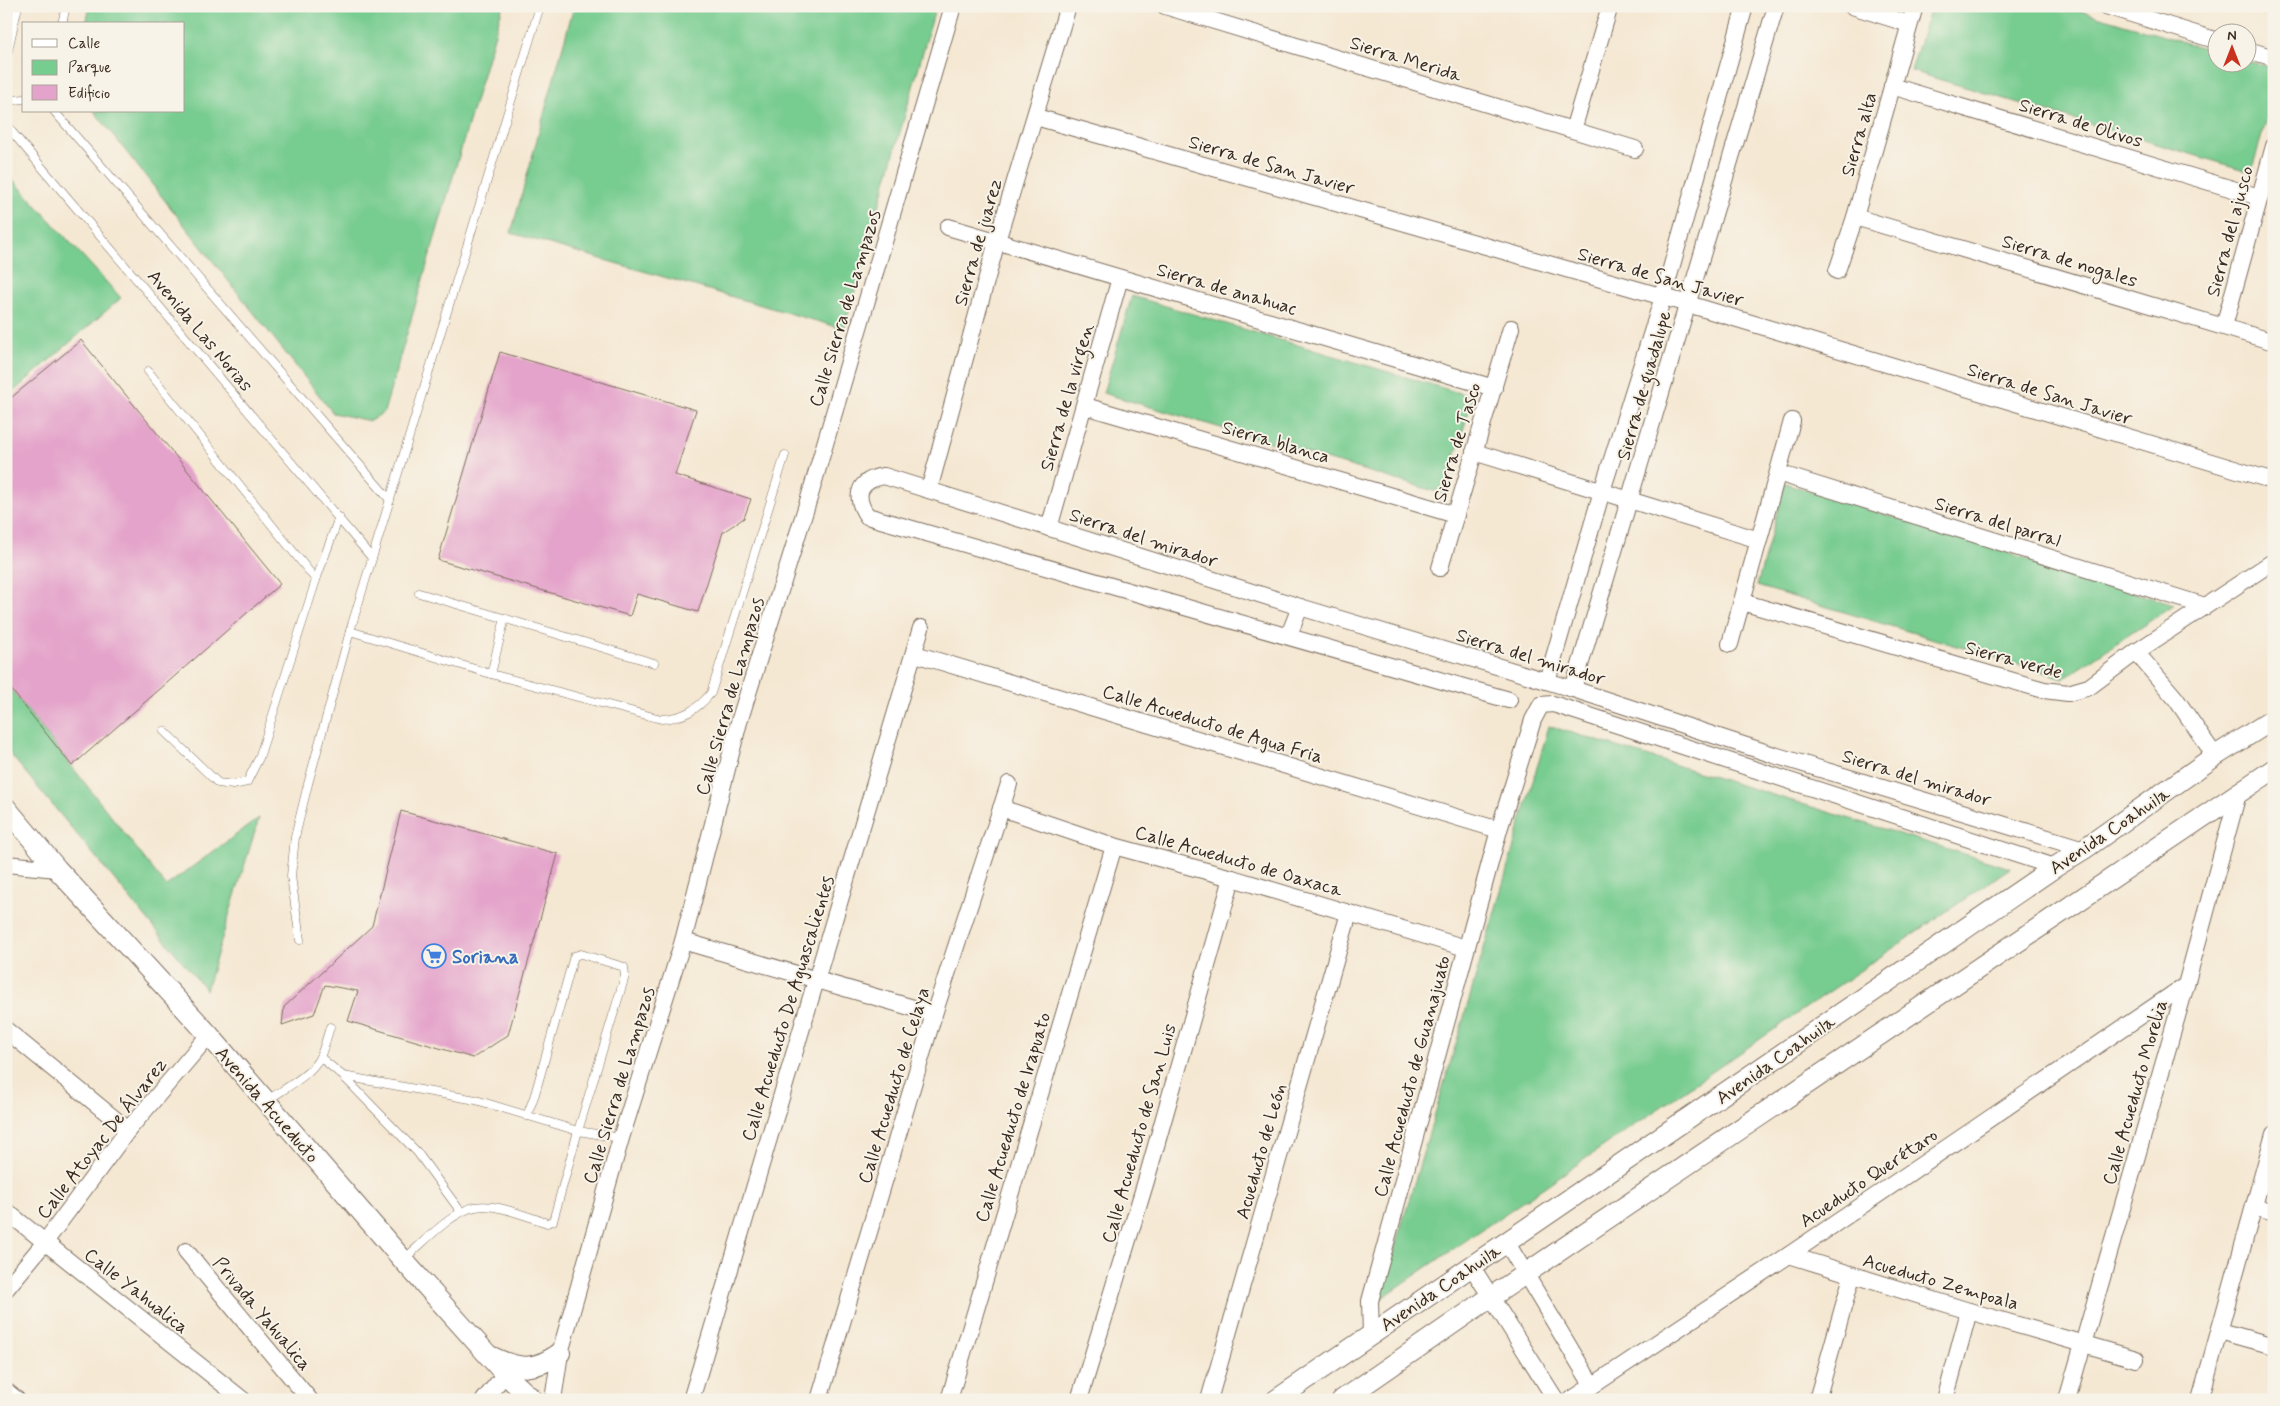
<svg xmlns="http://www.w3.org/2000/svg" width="2280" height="1406" viewBox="0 0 2280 1406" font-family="Mynerve,sans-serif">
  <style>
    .green { fill: #77cc90; stroke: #597b57 }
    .building { fill: #e4a3ca }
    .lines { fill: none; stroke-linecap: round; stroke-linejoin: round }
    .service-casing { stroke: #7c6c5d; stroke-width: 9 }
    .minor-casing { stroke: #7c6c5d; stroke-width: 18 }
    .tertiary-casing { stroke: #7c6c5d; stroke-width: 22 }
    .service { stroke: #fff; stroke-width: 8 }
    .minor { stroke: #fff; stroke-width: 16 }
    .tertiary { stroke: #fff; stroke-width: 20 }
    .labels { text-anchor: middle; stroke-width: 4; stroke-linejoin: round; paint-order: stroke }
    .street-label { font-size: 19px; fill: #3b2a1e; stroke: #f7f3e8 }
    .shop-label { font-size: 19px; font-weight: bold; fill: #366cbe; stroke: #f7f3e8; text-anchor: start }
  </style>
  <rect width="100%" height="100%" fill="#f7f3e8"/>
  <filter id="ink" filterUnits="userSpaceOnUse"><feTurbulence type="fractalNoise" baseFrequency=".02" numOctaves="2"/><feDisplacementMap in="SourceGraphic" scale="10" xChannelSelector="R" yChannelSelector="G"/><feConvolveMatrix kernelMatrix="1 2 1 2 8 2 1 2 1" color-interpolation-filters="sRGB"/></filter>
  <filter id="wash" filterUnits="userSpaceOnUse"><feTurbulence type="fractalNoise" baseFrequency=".0096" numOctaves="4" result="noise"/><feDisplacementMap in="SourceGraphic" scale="20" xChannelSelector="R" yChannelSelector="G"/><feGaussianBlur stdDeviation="1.12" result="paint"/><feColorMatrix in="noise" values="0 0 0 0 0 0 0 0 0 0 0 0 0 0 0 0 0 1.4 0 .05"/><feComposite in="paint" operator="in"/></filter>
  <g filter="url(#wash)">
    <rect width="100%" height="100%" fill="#f5e8d3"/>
    <g class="green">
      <polygon points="90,6 503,6 384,412 370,421 333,413 94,111 184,111 184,24 86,24"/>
      <polygon points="574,6 936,6 844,329 511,233"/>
      <polygon points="1931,6 2064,6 2217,52 2218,62 2248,62 2248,61 2274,68 2274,95 2251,172 1911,71"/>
      <polygon points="6,172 121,298 6,398"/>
      <polygon points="1132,296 1473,397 1444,494 1103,393"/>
      <polygon points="1785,483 2174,605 2064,678 1757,586"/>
      <polygon points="6,683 166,886 259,818 206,990 6,749"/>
      <polygon points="1549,726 2010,868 1379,1300 1464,1017"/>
    </g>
    <g id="blocks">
      <g class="building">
        <polygon points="81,340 280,584 72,766 6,683 6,402"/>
        <polygon points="500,352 696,410 675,475 751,499 744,518 723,532 698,612 637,594 630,616 438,560"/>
        <polygon points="401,811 558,854 508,1035 473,1058 348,1021 358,991 325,985 314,1014 282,1025 284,1007 372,926"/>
      </g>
    </g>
  </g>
  <g filter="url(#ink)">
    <use href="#blocks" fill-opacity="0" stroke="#7c6c5d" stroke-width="1"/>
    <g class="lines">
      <g class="service-casing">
        <g id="service">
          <polyline points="62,24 66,6"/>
          <polyline points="6,59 18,6"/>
          <polyline points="6,101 24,99"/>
          <polyline points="54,111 390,500"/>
          <polyline points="6,122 12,132 372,558"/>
          <polyline points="148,371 316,580"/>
          <polyline points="419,593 654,663"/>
          <path d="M350 631 491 674 661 719C683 718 697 710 711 693L785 455"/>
          <polyline points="491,674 505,618"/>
          <polyline points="164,731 218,783 233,785 247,782 259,758 316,580 339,517"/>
          <polyline points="300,940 291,876 295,837 308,784 350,631 540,6"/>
          <polyline points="320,1057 343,1076"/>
          <path d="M268 1100C285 1088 310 1076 320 1057 324 1048 327 1037 330 1027"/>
          <polyline points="461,1212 417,1152 343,1076 476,1100 578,1131 621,1138"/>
          <path d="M403 1260C421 1245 452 1211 475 1207 497 1203 525 1216 547 1223L553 1221 578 1131 625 976 624 967 581 954 574 956 535 1094 527 1116"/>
        </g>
      </g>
      <g class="minor-casing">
        <g id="minor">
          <polyline points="1165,6 1635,149"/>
          <polyline points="1852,6 1909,24"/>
          <polyline points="2106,6 2218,41"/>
          <polyline points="2248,50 2274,58"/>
          <polyline points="1892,86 2259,197"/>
          <polyline points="1036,117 1688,304 2274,481"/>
          <polyline points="1573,130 1610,6"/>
          <polyline points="1855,217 2274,342"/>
          <polyline points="948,227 1494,388"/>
          <polyline points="1837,271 1855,217 1915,6"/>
          <polyline points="2224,326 2274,146"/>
          <polyline points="1085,406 1456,515"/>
          <polyline points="1474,452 1759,540"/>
          <polyline points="1778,473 2205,606"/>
          <polyline points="929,490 997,241 1068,6"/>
          <polyline points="1049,528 1120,278"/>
          <polyline points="1440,568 1511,328"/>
          <polyline points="1742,602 2044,690 2068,693 2089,687 2136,652 2274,561"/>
          <polyline points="1289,635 1300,607"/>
          <polyline points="1730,644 1792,421"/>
          <polyline points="2136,652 2176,699 2215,756"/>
          <polyline points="915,654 1499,830"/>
          <polyline points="1547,681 1602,491 1663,297 1745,6"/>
          <polyline points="1573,689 1776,6"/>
          <path d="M1509 700 867 516C853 495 859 480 884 476L1300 607 1573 689 1774 755 2084 849"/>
          <polyline points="1001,808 1114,846 1232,878 1466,948"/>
          <polyline points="6,864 57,869"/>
          <polyline points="683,941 934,1014"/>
          <polyline points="6,1030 128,1130"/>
          <polyline points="2254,1207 2274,1213"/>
          <polyline points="6,1211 243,1400"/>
          <polyline points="1507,1243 1592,1385"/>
          <polyline points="186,1251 310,1400"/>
          <polyline points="1789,1255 1969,1311 2136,1359"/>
          <polyline points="1472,1267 1556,1400"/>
          <polyline points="6,1289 45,1242 128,1130 209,1035"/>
          <polyline points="2220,1331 2274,1346"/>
          <polyline points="1371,1334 1370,1301 1499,830 1533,720 1541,705 1553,704 2055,867"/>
          <polyline points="6,1391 17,1400"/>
          <polyline points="484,1400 505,1374"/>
          <polyline points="553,1400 560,1353 621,1138 683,941 739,722 810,495 953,6"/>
          <polyline points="691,1400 921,628"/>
          <polyline points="819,1400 934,1014 1009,784"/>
          <polyline points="949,1400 1114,846"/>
          <polyline points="1079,1400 1146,1181 1232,878"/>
          <polyline points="1209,1400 1349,913"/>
          <polyline points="1571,1400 1789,1255 2186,985"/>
          <polyline points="1817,1400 1852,1276"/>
          <polyline points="1945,1400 1969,1311"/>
          <polyline points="2067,1400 2186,985 2238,794"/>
          <polyline points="2200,1400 2274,1134"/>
        </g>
      </g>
      <g class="tertiary-casing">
        <g id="tertiary">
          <polyline points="6,808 57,869 209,1035 403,1260 505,1374 533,1400"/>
          <path d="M492 1357C519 1370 535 1371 560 1353"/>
          <polyline points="1276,1400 2055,867 2084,849 2215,756 2274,719"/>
          <polyline points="1342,1400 1491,1297 2274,769"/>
        </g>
      </g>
      <use href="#service" class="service"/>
      <use href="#minor" class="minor"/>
      <use href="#tertiary" class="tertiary"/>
    </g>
  </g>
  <defs>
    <g id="supermarket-ring" transform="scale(1.25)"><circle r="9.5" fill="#f7f3e8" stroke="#3f7fe0" stroke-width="1.5"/><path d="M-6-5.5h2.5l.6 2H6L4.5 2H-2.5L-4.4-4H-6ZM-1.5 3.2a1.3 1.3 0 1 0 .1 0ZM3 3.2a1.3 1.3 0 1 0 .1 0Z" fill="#3f7fe0"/></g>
  </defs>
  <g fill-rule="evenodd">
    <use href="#supermarket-ring" x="434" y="956"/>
  </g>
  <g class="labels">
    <g class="street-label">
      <text transform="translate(1406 58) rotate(17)" y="7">Sierra Merida</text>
      <text transform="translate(2081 122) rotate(17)" y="7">Sierra de Olivos</text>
      <text transform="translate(1858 134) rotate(-74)" y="7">Sierra alta</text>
      <text transform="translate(1272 164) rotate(16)" y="7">Sierra de San Javier</text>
      <text transform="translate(2229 231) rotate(-75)" y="7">Sierra del ajusco</text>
      <text transform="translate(977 242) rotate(-74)" y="7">Sierra de juarez</text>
      <text transform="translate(2070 260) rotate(17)" y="7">Sierra de nogales</text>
      <text transform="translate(1661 276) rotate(16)" y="7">Sierra de San Javier</text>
      <text transform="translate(1227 288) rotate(16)" y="7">Sierra de anahuac</text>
      <text transform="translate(844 308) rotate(-73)" y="7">Calle Sierra de Lampazos</text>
      <text transform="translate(201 330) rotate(50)" y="7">Avenida Las Norias</text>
      <text transform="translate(1643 385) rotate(-74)" y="7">Sierra de guadalupe</text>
      <text transform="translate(2050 393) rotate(17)" y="7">Sierra de San Javier</text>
      <text transform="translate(1066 397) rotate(-74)" y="7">Sierra de la virgen</text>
      <text transform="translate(1276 441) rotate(16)" y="7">Sierra blanca</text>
      <text transform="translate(1456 442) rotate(-73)" y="7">Sierra de Tasco</text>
      <text transform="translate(1998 521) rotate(17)" y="7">Sierra del parral</text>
      <text transform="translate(1144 537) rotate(18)" y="7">Sierra del mirador</text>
      <text transform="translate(1531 656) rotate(17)" y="7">Sierra del mirador</text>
      <text transform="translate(2014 659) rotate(15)" y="7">Sierra verde</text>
      <text transform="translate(729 696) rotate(-74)" y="7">Calle Sierra de Lampazos</text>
      <text transform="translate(1213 723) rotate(17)" y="7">Calle Acueducto de Agua Fria</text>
      <text transform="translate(1917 777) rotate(17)" y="7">Sierra del mirador</text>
      <text transform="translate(2109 830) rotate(-34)" y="7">Avenida Coahuila</text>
      <text transform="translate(1239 860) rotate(16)" y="7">Calle Acueducto de Oaxaca</text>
      <text transform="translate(787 1008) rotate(-73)" y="7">Calle Acueducto De Aguascalientes</text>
      <text transform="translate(1775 1059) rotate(-35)" y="7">Avenida Coahuila</text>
      <text transform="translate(1411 1076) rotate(-75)" y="7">Calle Acueducto de Guanajuato</text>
      <text transform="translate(618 1085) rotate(-73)" y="7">Calle Sierra de Lampazos</text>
      <text transform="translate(893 1085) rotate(-73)" y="7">Calle Acueducto de Celaya</text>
      <text transform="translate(2134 1092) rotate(-74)" y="7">Calle Acueducto Morelia</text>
      <text transform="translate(268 1104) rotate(49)" y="7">Avenida Acueducto</text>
      <text transform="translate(1012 1117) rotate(-73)" y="7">Calle Acueducto de Irapuato</text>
      <text transform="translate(1138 1133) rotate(-74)" y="7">Calle Acueducto de San Luis</text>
      <text transform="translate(101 1138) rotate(-52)" y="7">Calle Atoyac De Álvarez</text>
      <text transform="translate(1260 1151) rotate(-74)" y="7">Acueducto de León</text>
      <text transform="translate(1868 1177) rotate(-34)" y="7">Acueducto Querétaro</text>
      <text transform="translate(1941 1281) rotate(16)" y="7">Acueducto Zempoala</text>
      <text transform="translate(1440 1287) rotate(-34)" y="7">Avenida Coahuila</text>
      <text transform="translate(137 1290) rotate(38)" y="7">Calle Yahualica</text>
      <text transform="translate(263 1313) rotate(50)" y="7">Privada Yahualica</text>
    </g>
    <g class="shop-label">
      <text x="452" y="963">Soriana</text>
    </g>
  </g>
  <rect width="2280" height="1406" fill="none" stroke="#f7f3e8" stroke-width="25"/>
  <rect x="22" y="22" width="162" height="90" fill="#f7f3e8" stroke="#aca397"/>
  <rect x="32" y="39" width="25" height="8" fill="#ffffff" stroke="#aca397"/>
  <text x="68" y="48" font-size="15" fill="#3b2a1e">Calle</text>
  <rect x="32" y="60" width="25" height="15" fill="#77cc90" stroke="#aca397"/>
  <text x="68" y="72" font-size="15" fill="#3b2a1e">Parque</text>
  <rect x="32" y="85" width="25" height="15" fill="#e4a3ca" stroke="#aca397"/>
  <text x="68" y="98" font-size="15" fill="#3b2a1e">Edificio</text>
  <g transform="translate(2232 48)"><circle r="24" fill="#f7f3e8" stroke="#aca397"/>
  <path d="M0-4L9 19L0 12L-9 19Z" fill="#c8321e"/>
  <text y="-8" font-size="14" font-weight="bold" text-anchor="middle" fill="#3b2a1e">N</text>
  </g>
</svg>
